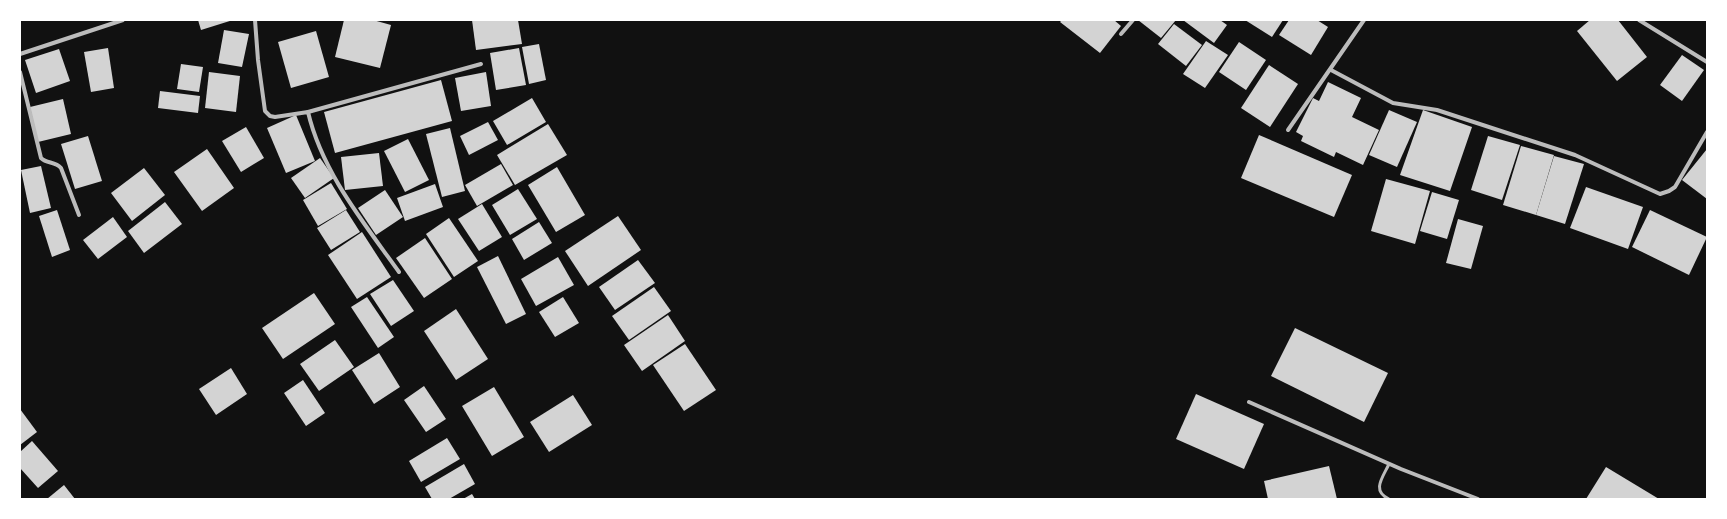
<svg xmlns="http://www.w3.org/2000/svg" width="1727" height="519" viewBox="0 0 1727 519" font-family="'PT Serif',serif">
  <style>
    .building { fill: #d3d3d3 }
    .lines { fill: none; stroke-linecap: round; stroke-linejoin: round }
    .service { stroke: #bcbcbc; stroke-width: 3 }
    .minor { stroke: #bcbcbc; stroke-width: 4 }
  </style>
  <rect width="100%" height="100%" fill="#111"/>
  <g class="building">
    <polygon points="198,20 233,20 201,30"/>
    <polygon points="344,20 373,20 391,25 380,68 335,57"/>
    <polygon points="472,20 518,20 522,44 476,50"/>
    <polygon points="1062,20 1114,20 1121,26 1100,53 1060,22"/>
    <polygon points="1138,20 1176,20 1161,38"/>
    <polygon points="1183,20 1220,20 1227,25 1214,43"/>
    <polygon points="1245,20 1283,20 1272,37"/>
    <polygon points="1289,20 1317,20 1328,27 1311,55 1279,35"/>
    <polygon points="1590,20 1618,20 1647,57 1617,81 1577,31"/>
    <polygon points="1174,24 1202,45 1186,66 1158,44"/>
    <polygon points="224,30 249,34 242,67 218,63"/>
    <polygon points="316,31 329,77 291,88 278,42"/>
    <polygon points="1206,41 1228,55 1205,88 1183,74"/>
    <polygon points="1239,42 1266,60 1246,90 1219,72"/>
    <polygon points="539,44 546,80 529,84 522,47"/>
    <polygon points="108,48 114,88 91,92 84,52"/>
    <polygon points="519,48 526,85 496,90 490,53"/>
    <polygon points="59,49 70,81 36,93 25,60"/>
    <polygon points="1682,55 1704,70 1682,101 1660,85"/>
    <polygon points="181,64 203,67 199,92 177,89"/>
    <polygon points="1269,65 1298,84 1270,127 1241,108"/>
    <polygon points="209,72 240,76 236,112 205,108"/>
    <polygon points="486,72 491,106 461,111 455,78"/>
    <polygon points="441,80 452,121 335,153 324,112"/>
    <polygon points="1328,82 1361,98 1352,117 1379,130 1363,165 1336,152 1334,157 1301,141 1303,136 1296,132 1313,98 1319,101"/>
    <polygon points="160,91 200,96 198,113 158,108"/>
    <polygon points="532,98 546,122 507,145 493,121"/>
    <polygon points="63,99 71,134 38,142 30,107"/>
    <polygon points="1389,110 1417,122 1397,167 1369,155"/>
    <polygon points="1423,110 1472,127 1450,191 1400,175"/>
    <polygon points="296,115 315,161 286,173 267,128"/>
    <polygon points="488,122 498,140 469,155 460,136"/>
    <polygon points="548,124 567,155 515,185 497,155"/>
    <polygon points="246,127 264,158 241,172 222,141"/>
    <polygon points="450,128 465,191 442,197 426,134"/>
    <polygon points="1259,135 1352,175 1334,217 1241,178"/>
    <polygon points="88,136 102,181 75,189 61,144"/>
    <polygon points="1488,136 1520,145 1502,200 1471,190"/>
    <polygon points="408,139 429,180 405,192 384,151"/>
    <polygon points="1521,146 1554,155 1536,215 1503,205"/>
    <polygon points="207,149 234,188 202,211 174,172"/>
    <polygon points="1707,149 1707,199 1682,180"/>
    <polygon points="379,153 383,186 345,190 341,157"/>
    <polygon points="1554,156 1584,164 1565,224 1536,215"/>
    <polygon points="320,158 334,178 305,198 291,178"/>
    <polygon points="501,164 513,185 477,206 465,185"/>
    <polygon points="41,166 51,208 30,213 21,170"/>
    <polygon points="557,167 585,215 556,232 528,185"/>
    <polygon points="144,168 165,195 132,221 111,193"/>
    <polygon points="1386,179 1430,191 1415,244 1371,231"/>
    <polygon points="331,183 347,209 318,226 303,200"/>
    <polygon points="435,184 443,207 405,221 397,198"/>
    <polygon points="1586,187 1643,207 1628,249 1570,228"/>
    <polygon points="518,189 537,219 510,235 492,205"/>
    <polygon points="385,190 403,217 376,235 358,208"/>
    <polygon points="1432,192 1459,200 1447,239 1420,231"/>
    <polygon points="165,202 182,224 144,253 128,231"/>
    <polygon points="482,204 502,237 479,251 458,219"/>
    <polygon points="57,210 70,250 52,257 39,216"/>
    <polygon points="346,210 360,232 331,250 317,228"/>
    <polygon points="1650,210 1707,237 1689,275 1632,247"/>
    <polygon points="618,216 641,250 588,286 565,251"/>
    <polygon points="113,217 127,237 98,259 83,240"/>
    <polygon points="449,218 478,261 454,277 426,234"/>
    <polygon points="1458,219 1483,226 1471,269 1446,263"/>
    <polygon points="539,222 552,243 524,260 512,239"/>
    <polygon points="362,232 391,277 357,299 328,255"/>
    <polygon points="425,238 452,279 424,298 396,258"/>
    <polygon points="498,256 526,314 506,324 477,267"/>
    <polygon points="558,257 574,285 536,306 521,279"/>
    <polygon points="638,260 655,283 615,310 599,287"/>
    <polygon points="393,280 414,311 391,326 370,294"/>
    <polygon points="654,287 671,311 629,340 612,316"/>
    <polygon points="314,293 335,324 283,359 262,328"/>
    <polygon points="367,297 394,337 378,348 351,307"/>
    <polygon points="563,297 579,323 555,337 539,312"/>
    <polygon points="456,309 488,359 456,380 424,331"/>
    <polygon points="668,315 685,341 642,371 624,345"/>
    <polygon points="1295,328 1388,373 1364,422 1271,376"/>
    <polygon points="335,340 354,367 319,391 300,364"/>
    <polygon points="685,344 716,390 684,411 653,365"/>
    <polygon points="379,353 400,387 374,404 352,370"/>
    <polygon points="231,368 247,394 216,415 199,389"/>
    <polygon points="303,380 325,413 306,426 284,393"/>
    <polygon points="424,386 446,419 426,432 404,400"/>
    <polygon points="494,387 524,437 492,456 462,406"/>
    <polygon points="1196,394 1264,424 1244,469 1176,439"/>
    <polygon points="573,395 592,425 549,452 530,422"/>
    <polygon points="20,409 37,432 20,445"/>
    <polygon points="447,438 460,459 421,482 409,461"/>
    <polygon points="32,441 58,471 38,488 20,468 20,452"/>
    <polygon points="464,464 475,484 449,499 432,499 425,487"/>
    <polygon points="1329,466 1337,499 1268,499 1264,481"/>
    <polygon points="1606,467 1659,499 1586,499"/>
    <polygon points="64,485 75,499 47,499"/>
    <polygon points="472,494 475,499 463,499"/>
  </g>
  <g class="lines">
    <path class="service" d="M1389 499C1371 491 1383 477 1389 464"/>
    <g class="minor">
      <path d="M255 20 258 60 265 111 270 116 275 117 308 112C322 172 364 223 399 272"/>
      <polyline points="1639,20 1707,62"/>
      <polyline points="1121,34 1133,20"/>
      <polyline points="20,54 123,20"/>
      <polyline points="1331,70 1393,103 1437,110 1575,155 1660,194 1669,191 1675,187 1707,132"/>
      <path d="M20 72 41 158C47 164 55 161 61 168L79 215"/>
      <polyline points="308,112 481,64"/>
      <polyline points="1288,130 1364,20"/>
      <polyline points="1249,402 1401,469 1478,499"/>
    </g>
  </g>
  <rect width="1727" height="519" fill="none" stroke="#ffffff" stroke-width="42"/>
</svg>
